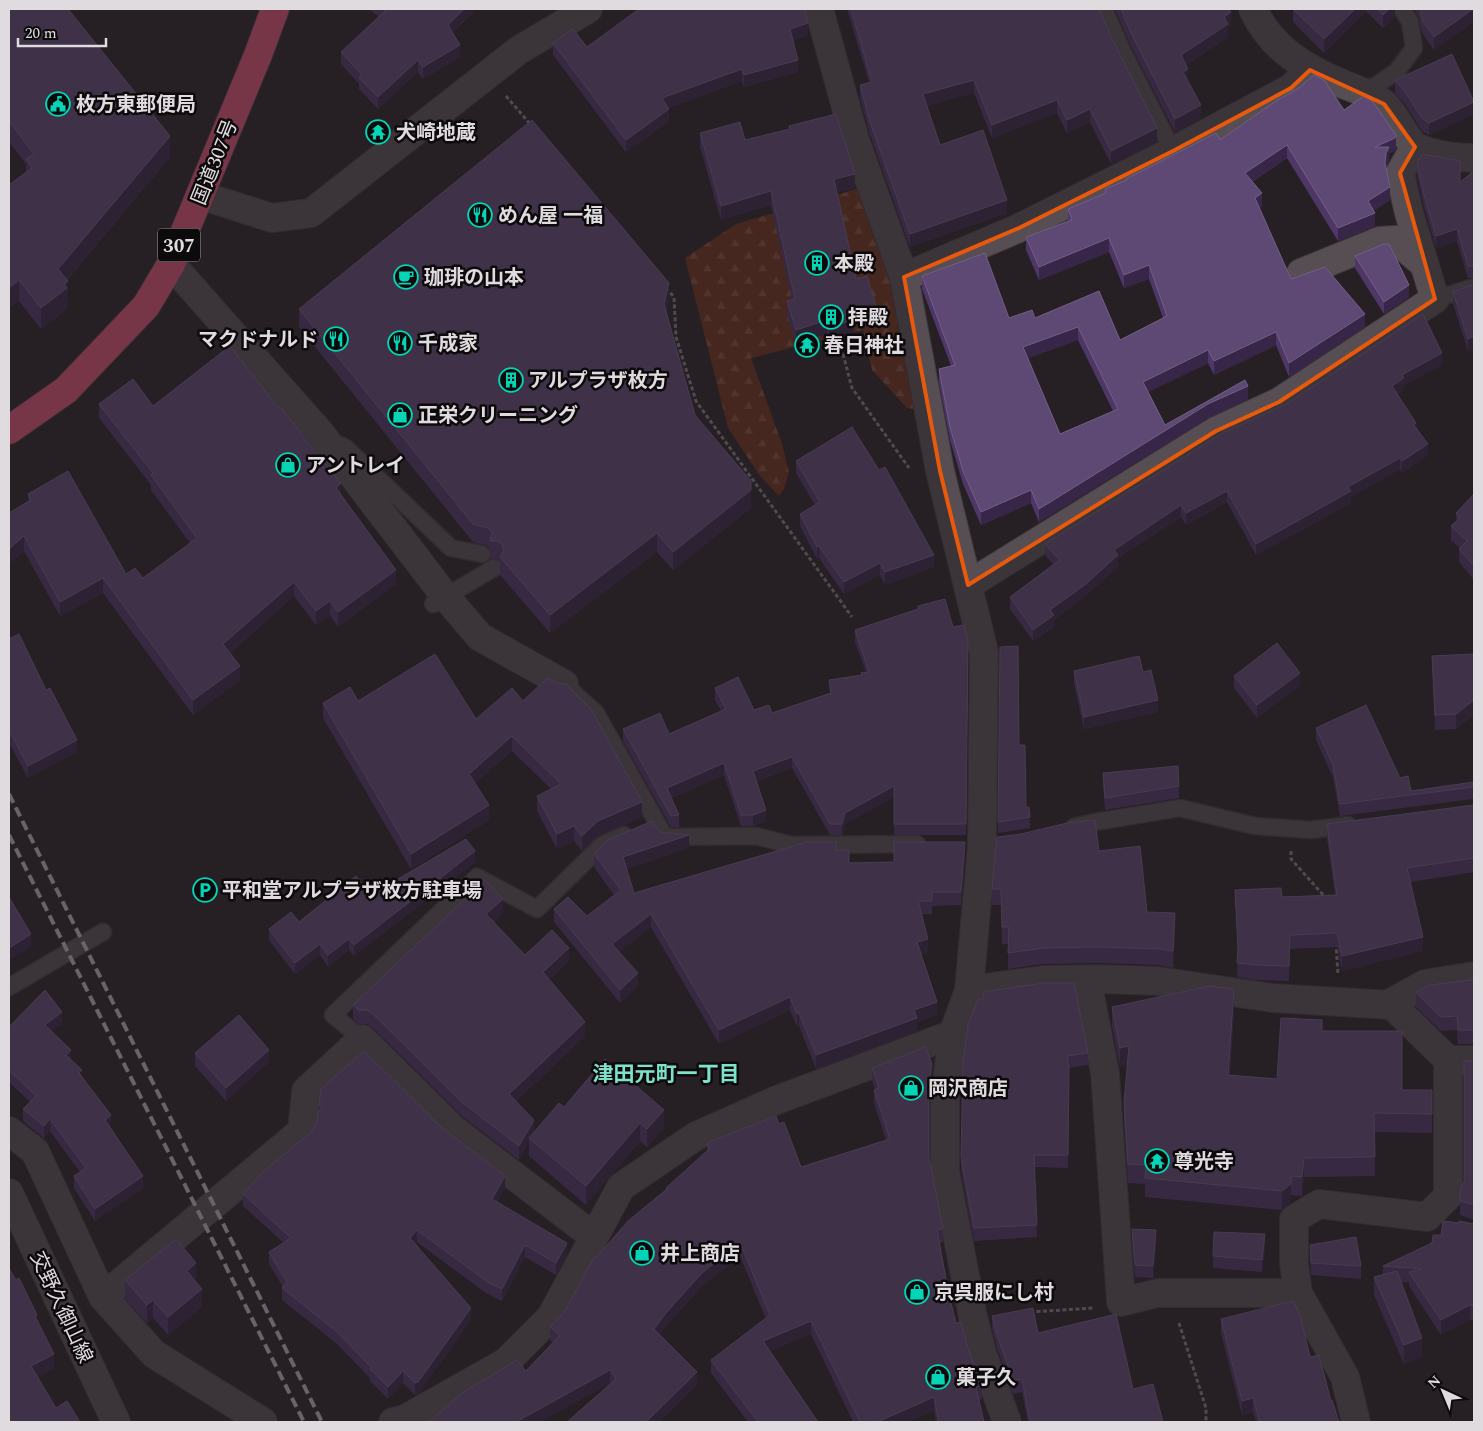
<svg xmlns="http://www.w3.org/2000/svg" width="1483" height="1431" viewBox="0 0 1483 1431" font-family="Spectral,'Noto Sans JP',serif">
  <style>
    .forest { fill: url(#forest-firs) }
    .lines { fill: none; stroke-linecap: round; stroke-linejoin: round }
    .lane-casing { stroke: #403b3f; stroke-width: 19 }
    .street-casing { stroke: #403b3f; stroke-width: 30 }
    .secondary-casing { stroke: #403b3f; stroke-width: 30 }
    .highway-casing { stroke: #403b3f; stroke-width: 30 }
    .path { stroke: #837d82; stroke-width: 3; stroke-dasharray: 4 2.5; stroke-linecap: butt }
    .lane { stroke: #564e53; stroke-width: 16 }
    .street { stroke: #564e53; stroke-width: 28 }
    .secondary { stroke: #564e53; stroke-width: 28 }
    .highway { stroke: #d95173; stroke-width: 28 }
    .rail { stroke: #bbb6ba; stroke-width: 4; stroke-dasharray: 10 5; stroke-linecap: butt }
    .wall { fill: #4e3667; fill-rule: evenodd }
    .shaded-wall { fill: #372647 }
    .building { fill: #5e4874; stroke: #725f85; fill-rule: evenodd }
    .marked { fill: none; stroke: #e8590c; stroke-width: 4; stroke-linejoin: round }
    .labels { text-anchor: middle; stroke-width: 5; stroke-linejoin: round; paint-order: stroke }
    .shield { fill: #0d0a0c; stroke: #a19ca0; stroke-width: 1 }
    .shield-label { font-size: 19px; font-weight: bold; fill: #e0dbdf }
    .poi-label { font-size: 20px; font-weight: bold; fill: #e0dbdf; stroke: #0d0a0c; text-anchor: start }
    .street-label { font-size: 20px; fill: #e0dbdf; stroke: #0d0a0c }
    .neighbourhood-label { font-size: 21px; font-weight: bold; fill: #7ee1cb; stroke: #0d0a0c }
  </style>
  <defs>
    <pattern id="forest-firs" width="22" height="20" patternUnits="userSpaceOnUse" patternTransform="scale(1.25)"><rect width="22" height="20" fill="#6d311c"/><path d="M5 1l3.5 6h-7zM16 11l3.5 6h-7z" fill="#824e3d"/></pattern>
  </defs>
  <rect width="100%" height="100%" fill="#261f24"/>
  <polygon class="forest" points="860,188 896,279 919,410 907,408 872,370 863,330 751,358 782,444 789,472 784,489 779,496 760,476 728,428 685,258 736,224"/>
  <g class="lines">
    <g class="lane-casing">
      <g id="lane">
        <polyline points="1104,9 1122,50 1173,151"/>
        <polyline points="1365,93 1397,71 1414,48 1410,22 1402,9"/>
        <polyline points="1435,299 1474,287"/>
        <polyline points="340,445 346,448 451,548 482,554"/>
        <polyline points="433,604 494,568"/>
        <polyline points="564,684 596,713 665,837 756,836 791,845 917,844"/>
        <polyline points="1074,827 1095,822 1180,808 1255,826 1311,830 1348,825"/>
        <polyline points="9,987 103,932"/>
        <polyline points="362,1039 333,1015 477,877 537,909 602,845 624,835"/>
      </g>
    </g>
    <g class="street-casing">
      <g id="street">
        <polyline points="819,9 855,140 904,277 940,471 984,652 982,845 969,990 953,1034 945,1096 945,1171 973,1317 982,1353 1007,1422"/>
        <path d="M1253 9C1271 49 1306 69 1345 85 1358 90 1371 94 1383 103 1394 111 1408 144 1418 148 1435 155 1457 158 1474 158"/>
        <polyline points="200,195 272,218 311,213 519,50 588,9"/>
        <polyline points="171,264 321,434 445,596 480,637 564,684"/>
        <polyline points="1301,273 1380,241 1396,240 1424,264"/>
        <polyline points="904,277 1019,228 1173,151 1291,88 1310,70"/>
        <polyline points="968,585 1216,431 1279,402 1435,299 1409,213 1400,173 1415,147"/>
        <polyline points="1087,980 1105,1073 1121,1302 1158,1293 1298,1293"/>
        <polyline points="969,990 1043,980 1099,979 1158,981 1272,998 1392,1005 1448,1060 1474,1060"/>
        <polyline points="1387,1005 1425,984 1474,976"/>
        <polyline points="9,1131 35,1151 103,1297 154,1354 263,1422"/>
        <polyline points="103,1297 302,1131 306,1091 362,1039 453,1129 593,1236"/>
        <polyline points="393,1422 405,1419 506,1362 551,1317 621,1187 696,1136 777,1100 953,1034"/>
        <polyline points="1356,1422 1345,1377 1298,1293 1294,1263 1294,1219 1319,1204 1427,1217 1448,1196 1448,1060"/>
      </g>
    </g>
    <g class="secondary-casing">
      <polyline id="secondary" points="9,1193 116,1422"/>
    </g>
    <g class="highway-casing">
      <polyline id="highway" points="9,430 66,390 146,306 171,264 185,231 258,55 275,9"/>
    </g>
    <g class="path">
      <polyline points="506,96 531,125"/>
      <polyline points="666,288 674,297 676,337 696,401 852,617"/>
      <polyline points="843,354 852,388 909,468"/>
      <polyline points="1291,851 1291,859 1325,897"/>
      <polyline points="1336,943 1338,974"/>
      <polyline points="1030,1312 1094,1308"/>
      <polyline points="1179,1323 1206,1408 1206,1422"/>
    </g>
    <use href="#lane" class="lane"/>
    <use href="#street" class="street"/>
    <use href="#secondary" class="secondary"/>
    <use href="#highway" class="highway"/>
    <g class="rail">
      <polyline points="9,794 322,1422"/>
      <polyline points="9,835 304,1422"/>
    </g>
  </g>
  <g class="wall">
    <polygon points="9,9 170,157 67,280 68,302 67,303 67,309 41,329 19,301 10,307 9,305 9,185 26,172 26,164 9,142"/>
    <polygon points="369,9 476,9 453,32 460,57 423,79 418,72 378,109 359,89 359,84 341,64 341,52 379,17"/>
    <polygon points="847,9 1099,9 1157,142 1111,164 1090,122 1067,133 1057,113 992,138 974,93 927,106 940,145 1007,213 910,247 870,135 860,98 860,85 869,82"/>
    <polygon points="1115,9 1228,9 1231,25 1228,27 1228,37 1186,65 1188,81 1201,118 1175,132 1131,46"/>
    <polygon points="1293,9 1395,9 1395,16 1383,28 1366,11 1324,53 1293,22"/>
    <polygon points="1414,9 1474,9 1434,50 1422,33 1419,17"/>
    <polygon points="808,35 793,40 798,72 744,87 742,81 668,108 669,121 626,152 553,55 553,43 587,47"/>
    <polygon points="1395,80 1474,114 1429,135 1422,131 1405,104 1395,93"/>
    <path d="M1344 110 1396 148 1395 151 1389 153V160L1386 166V168L1390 200 1373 211 1375 226 1338 241 1287 158 1252 182 1262 206 1259 208 1291 279 1365 327 1289 377 1276 345 1214 375 1208 363 1148 392 1165 425 1248 399 1208 418 1039 522 1031 503 981 525 963 484 950 440 939 382V369L951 366 922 289V276L1009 318H1035L1099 291 1120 340 1163 318 1149 279 1124 288 1109 252 1039 280 1026 250V237L1068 221V209L1105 193V189L1126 181V179L1220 140ZM1078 340 1113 411 1060 434 1028 358Z"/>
    <polygon points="789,126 855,188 837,192 856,279 876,320 854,326 854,333 829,341 827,334 796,344 787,315 787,301 792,300 771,205 721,220 700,147 700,133 745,140 789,130"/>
    <polygon points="1417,163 1460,182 1474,171 1474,278 1468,278 1457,241 1436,248 1424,207 1417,176"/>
    <polygon points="1355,256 1409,297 1384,314 1355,268"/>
    <polygon points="1474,284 1474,348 1468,351 1453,304 1453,292"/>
    <polygon points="669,301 666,313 695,415 751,508 673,570 657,552 550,633 500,575 500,561 498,559 490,559 490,550 488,546 473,542 299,327 299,309"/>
    <polygon points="1442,365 1404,385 1404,390 1397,394 1416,428 1428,455 1402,473 1400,469 1351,497 1351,503 1256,555 1227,502 1186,525 1181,517 1118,558 1118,567 1086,595 1054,620 1054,627 1033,641 1010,609 1010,597 1053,564 1045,555 1045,544"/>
    <polygon points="99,404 153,406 341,494 396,584 338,627 330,615 316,625 294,596 230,653 240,680 193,715 103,593 60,616 24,551 9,563 9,513 28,502 28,494 126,574 143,578 190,543 151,490 151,485 99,418"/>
    <polygon points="796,461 934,567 885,585 880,575 844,594 819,558 817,559 800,526 800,514 815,505 796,473"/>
    <polygon points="1474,494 1474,580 1459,562 1459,549 1460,548 1451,540 1451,526 1456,521 1456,513"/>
    <polygon points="918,606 953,627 968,642 966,835 894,835 894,797 845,824 842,835 830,835 792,768 757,781 766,821 753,826 741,826 724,775 672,798 679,815 679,827 671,827 623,741 623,729 669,734 721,711 715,700 715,688 754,710 772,713 830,693 829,680 861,675 866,672 855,642 855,630 918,609"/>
    <polygon points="9,639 77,752 28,778 9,743"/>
    <polygon points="1474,654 1474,715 1456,729 1435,730 1432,656"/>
    <polygon points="1074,671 1143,672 1158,712 1084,729 1074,683"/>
    <polygon points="1234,676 1300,685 1257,718 1234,688"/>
    <polygon points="358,701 476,719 523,701 642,817 598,836 582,851 574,841 557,849 537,811 537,796 551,789 512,751 475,783 489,820 411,869 323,718 323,703"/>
    <polygon points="1316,728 1400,778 1411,791 1474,782 1474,800 1473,799 1340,816 1333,777 1316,740"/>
    <polygon points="1019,745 1026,807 1029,807 1030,828 998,833 998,822"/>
    <polygon points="1103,773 1179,786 1179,798 1105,810 1103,785"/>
    <polygon points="1474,805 1474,872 1411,882 1423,951 1342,971 1337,947 1290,949 1289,981 1256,980 1237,977 1238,955 1235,890 1282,897 1335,895 1327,838 1327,824"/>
    <polygon points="660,832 689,848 626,869 634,893 837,850 849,863 894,862 965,855 961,905 932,906 932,914 922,914 928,952 921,954 937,1015 917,1022 917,1031 816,1069 799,1026 797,1027 790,1010 719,1044 651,927 619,952 638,986 620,1003 554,922 554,909 587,916 614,895 594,867 594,854"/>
    <polygon points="1099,851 1147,912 1175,929 1173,968 1159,965 1099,963 1043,964 1008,969 1008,944 1002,944 1001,905 992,905 992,889"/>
    <polygon points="475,862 354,956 349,950 328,967 320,955 295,974 269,940 269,929 299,922"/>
    <polygon points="503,913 494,922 525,955 569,961 549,980 585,1036 516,1101 534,1132 564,1107 664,1128 647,1147 640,1141 586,1205 529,1156 529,1142 519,1160 463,1117 373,1028 367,1024 359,1024 353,1019 353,1005"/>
    <polygon points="1474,977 1474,1044 1458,1044 1457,1030 1441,1031 1416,1007 1416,992 1471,980"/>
    <polygon points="983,992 1088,1053 1088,1065 1069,1068 1068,1168 1034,1167 1037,1237 974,1241 961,1170 961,1157 983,999"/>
    <polygon points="1112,1007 1234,1008 1230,1075 1277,1079 1322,1031 1402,1090 1432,1090 1432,1133 1374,1132 1375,1176 1304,1177 1302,1196 1291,1195 1291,1203 1282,1210 1145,1197 1145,1184 1128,1183 1124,1121 1124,1102 1128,1065 1120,1067 1112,1026"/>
    <polygon points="62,1024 52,1031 82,1077 111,1127 110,1128 143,1188 95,1221 74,1188 74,1176 80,1172 50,1131 44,1138 23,1121 23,1109 30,1102 9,1082 9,1027"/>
    <polygon points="195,1053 269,1062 226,1101 195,1066"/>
    <polygon points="1474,1061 1474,1220 1460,1215 1460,1201 1464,1182"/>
    <polygon points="872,1068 932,1077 929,1096 929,1158 943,1229 943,1242 940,1243 949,1295 956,1323 967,1345 982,1386 982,1399 979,1400 984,1422 936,1422 934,1410 907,1422 853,1422 811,1334 770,1351 818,1422 748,1422 711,1373 711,1360 766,1319 740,1256 702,1286 666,1326 659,1335 697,1385 659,1422 567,1422 610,1384 610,1383 540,1422 430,1422 430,1421 526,1371 553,1343 550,1340 550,1327 565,1311 596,1258 666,1190 666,1188 707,1151 707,1143 779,1124 801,1167 886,1140 874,1103 874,1090 875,1089 872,1081"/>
    <polygon points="319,1105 442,1128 505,1188 497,1202 567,1255 556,1275 525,1257 502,1301 486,1293 417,1242 415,1244 471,1320 418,1394 415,1395 403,1383 388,1399 370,1381 370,1378 336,1343 282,1300 282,1288 283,1287 269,1264 269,1252 284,1243 243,1206 243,1194 312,1131 317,1121 319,1111"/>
    <polygon points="1472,1224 1474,1224 1474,1320 1470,1320 1441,1335 1409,1286 1409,1282 1400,1282 1422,1357 1404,1364 1374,1295 1374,1277 1383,1275 1383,1266 1432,1243 1441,1235"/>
    <polygon points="1132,1229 1156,1242 1153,1278 1135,1277 1132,1241"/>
    <polygon points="1310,1245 1361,1266 1361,1279 1311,1275 1310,1257"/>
    <polygon points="1265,1247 1262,1272 1213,1268 1213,1256"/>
    <polygon points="125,1280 196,1281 202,1307 168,1335 153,1318 147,1323 125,1299"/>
    <polygon points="992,1316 1038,1333 1133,1389 1028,1422 1022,1392 1013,1394 997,1348 992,1329"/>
    <polygon points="1221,1319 1310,1357 1331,1401 1339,1422 1256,1422 1253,1412 1242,1415 1221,1333"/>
  </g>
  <g class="shaded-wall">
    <polygon points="464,9 476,9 448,37 448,25"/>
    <polygon points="1355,9 1366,9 1366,11 1324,53 1324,39"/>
    <polygon points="1389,9 1395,9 1395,16 1383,28 1383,15"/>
    <polygon points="1473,9 1474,9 1474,22 1434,50 1434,37"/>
    <polygon points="1231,12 1231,25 1228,27 1228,37 1181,68 1181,55 1224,17"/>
    <polygon points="808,23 808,35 790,41 790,29"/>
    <polygon points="460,45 460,57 423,79 423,67"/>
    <polygon points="418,60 418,72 378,109 378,97"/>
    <polygon points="798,60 798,72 744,87 744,75"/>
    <polygon points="742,69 742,81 662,110 662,98"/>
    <polygon points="1188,69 1188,82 1183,72"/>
    <polygon points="974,80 974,93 923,107 923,94"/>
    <polygon points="1057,100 1057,113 992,138 992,125"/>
    <polygon points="1474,102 1474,114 1429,135 1429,123"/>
    <polygon points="1201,105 1201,118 1175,132 1175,119"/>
    <polygon points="669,109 669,121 626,152 626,140"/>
    <polygon points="1090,109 1090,122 1067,133 1067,120"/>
    <polygon points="1157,128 1157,142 1111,164 1111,151"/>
    <polygon points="1396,135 1396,148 1395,151 1389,153 1389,160 1386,166 1385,176 1375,147"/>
    <polygon points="170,136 170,157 58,290 58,269"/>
    <polygon points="1287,145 1287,158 1245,186 1245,173"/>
    <polygon points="855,174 855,188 834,193 834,179"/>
    <polygon points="1390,187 1390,200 1368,214 1368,201"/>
    <polygon points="771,191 771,205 721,220 721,206"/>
    <polygon points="1262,193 1262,206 1255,212 1255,198"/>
    <polygon points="1007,200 1007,213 910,247 910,234"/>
    <polygon points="1375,213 1375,226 1338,241 1338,228"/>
    <polygon points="1457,229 1457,241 1436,248 1436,236"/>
    <polygon points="1109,238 1109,252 1039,280 1039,267"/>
    <polygon points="1149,265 1149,279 1124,288 1124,275"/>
    <polygon points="19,280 19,301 10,307 10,287"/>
    <polygon points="68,281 68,302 67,303 67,309 41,329 41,308"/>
    <polygon points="669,283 669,301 664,323 664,304"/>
    <polygon points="1409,285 1409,297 1384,314 1384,302"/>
    <polygon points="876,306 876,320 854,326 854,333 829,341 829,327 852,313"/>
    <polygon points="1365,314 1365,327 1289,377 1289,363"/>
    <polygon points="827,320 827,334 796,344 796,330"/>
    <polygon points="1078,327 1078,340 1023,360 1023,347"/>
    <polygon points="1276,332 1276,345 1214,375 1214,361"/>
    <polygon points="1474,336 1474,348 1468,351 1468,339"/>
    <polygon points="1208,350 1208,363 1143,395 1143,382"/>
    <polygon points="1442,353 1442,365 1404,385 1404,390 1392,398 1392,386 1402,375"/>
    <polygon points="1248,386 1248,399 1208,418 1039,522 1039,509 1208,404"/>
    <polygon points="1428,444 1428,455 1402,473 1402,461"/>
    <polygon points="1400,458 1400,469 1351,497 1351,503 1256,555 1256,544 1348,487"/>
    <polygon points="341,483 341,498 336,488"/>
    <polygon points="751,490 751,508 673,570 673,552"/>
    <polygon points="1031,490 1031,503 981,525 981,512"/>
    <polygon points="1227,491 1227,502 1186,525 1186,513"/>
    <polygon points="1181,505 1181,517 1118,558 1118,567 1086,595 1054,620 1054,627 1033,641 1033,630 1050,610 1114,550"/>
    <polygon points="657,533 657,552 550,633 550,615"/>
    <polygon points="24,536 24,551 9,563 9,549"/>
    <polygon points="819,546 819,558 817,559 817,547"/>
    <polygon points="934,555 934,567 885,585 885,572"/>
    <polygon points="880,563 880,575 844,594 844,582"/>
    <polygon points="396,570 396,584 338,627 338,612"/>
    <polygon points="103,578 103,593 60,616 60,602"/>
    <polygon points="294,582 294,596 223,658 223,644"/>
    <polygon points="330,601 330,615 316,625 316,611"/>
    <polygon points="240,666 240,680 193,715 193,700"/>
    <polygon points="1300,673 1300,685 1257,718 1257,705"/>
    <polygon points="1158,700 1158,712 1084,729 1084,717"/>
    <polygon points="1474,700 1474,715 1456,729 1456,714"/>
    <polygon points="512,736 512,751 469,789 469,774"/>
    <polygon points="77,740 77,752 28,778 28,766"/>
    <polygon points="792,757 792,768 753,782 753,771"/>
    <polygon points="724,763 724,775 667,800 667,788"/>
    <polygon points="894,786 894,797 845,824 842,835 842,824 845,813"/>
    <polygon points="642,802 642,817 598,836 582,851 582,836 598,821"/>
    <polygon points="489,805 489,820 411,869 411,854"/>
    <polygon points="766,810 766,821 753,826 753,815"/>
    <polygon points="574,826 574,841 557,849 557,834"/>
    <polygon points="689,835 689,848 623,871 623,857"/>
    <polygon points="965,842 965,855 961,905 961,892"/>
    <polygon points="475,851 475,862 354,956 354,945"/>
    <polygon points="503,899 503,913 486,928 486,914"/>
    <polygon points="1175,913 1175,929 1173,968 1173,951"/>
    <polygon points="651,914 651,927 612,958 612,944"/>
    <polygon points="31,934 31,947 9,960 9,948"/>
    <polygon points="1423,937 1423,951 1342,971 1342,956"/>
    <polygon points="349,939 349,950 328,967 328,955"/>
    <polygon points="928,939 928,952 917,955 917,942"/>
    <polygon points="320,944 320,955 295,974 295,963"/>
    <polygon points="569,948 569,961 543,986 543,972"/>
    <polygon points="638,973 638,986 620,1003 620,990"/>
    <polygon points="1234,989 1234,1008 1228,1094 1228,1075"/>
    <polygon points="790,997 790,1010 719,1044 719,1030"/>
    <polygon points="937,1002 937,1015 917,1022 917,1031 816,1069 816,1055 914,1010"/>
    <polygon points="62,1012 62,1024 45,1036 45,1025"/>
    <polygon points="799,1013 799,1026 797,1027 797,1014"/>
    <polygon points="585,1022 585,1036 509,1107 509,1094"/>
    <polygon points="1129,1046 1129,1065 1120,1067 1120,1048"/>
    <polygon points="71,1050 71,1061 66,1055"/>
    <polygon points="269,1050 269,1062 226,1101 226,1088"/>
    <polygon points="932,1064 932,1077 929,1096 929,1083"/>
    <polygon points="664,1110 664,1128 647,1147 647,1129"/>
    <polygon points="111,1115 111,1127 105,1132 105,1120"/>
    <polygon points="50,1119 50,1131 44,1138 44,1126"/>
    <polygon points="534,1120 534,1133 529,1138 529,1142 519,1160 519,1146"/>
    <polygon points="640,1123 640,1141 586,1205 586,1186"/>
    <polygon points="1304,1158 1304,1177 1302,1196 1302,1177"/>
    <polygon points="143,1176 143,1188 95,1221 95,1209"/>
    <polygon points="505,1176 505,1188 492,1211 492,1199"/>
    <polygon points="1291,1176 1291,1203 1282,1210 1282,1191"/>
    <polygon points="417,1230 417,1242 410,1250 410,1238"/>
    <polygon points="1156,1230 1156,1242 1153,1278 1153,1266"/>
    <polygon points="1265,1234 1265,1247 1262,1272 1262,1260"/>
    <polygon points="740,1242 740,1256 702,1286 666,1326 654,1343 654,1329 666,1313 702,1273"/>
    <polygon points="567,1243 567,1255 556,1275 556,1263"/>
    <polygon points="525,1245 525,1257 502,1301 502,1289"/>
    <polygon points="196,1263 196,1281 187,1271"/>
    <polygon points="202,1289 202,1307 168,1335 168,1317"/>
    <polygon points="153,1300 153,1318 147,1323 147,1305"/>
    <polygon points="1470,1305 1470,1320 1441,1335 1441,1320"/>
    <polygon points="471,1308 471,1320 418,1394 415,1395 415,1383"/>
    <polygon points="811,1321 811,1334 763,1354 763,1341"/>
    <polygon points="1422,1338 1422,1357 1404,1364 1404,1345"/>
    <polygon points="54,1354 54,1369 31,1381 31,1366"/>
    <polygon points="610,1370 610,1383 540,1422 516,1422"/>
    <polygon points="403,1371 403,1383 388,1399 388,1387"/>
    <polygon points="697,1372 697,1385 659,1422 646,1422"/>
    <polygon points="934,1397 934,1410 907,1422 877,1422"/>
    <polygon points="1253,1398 1253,1412 1242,1415 1242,1401"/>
  </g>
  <g class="building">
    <polygon points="9,9 68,9 170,136 58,269 68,281 64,284 67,288 41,308 19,280 10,287 9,284 9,185 32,168 26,159 34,154 9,121"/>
    <polygon points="383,9 464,9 448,25 460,45 423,67 418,60 378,97 359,78 362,75 341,52 385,11"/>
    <polygon points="639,9 804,9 808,23 790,29 798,60 744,75 742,69 662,98 669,109 626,140 553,43 573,29 587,47"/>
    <polygon points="851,9 1099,9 1113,41 1157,128 1111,151 1090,109 1067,120 1057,100 992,125 974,80 923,94 940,145 983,130 1007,200 910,234 870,122 860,85 872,82"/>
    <polygon points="1121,9 1228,9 1231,12 1224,17 1228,24 1181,55 1188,69 1183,72 1201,105 1175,119 1131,33"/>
    <polygon points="1293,9 1355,9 1324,39"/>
    <polygon points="1378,9 1389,9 1383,15"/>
    <polygon points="1420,9 1473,9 1434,37 1422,20"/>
    <polygon points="1452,54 1474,102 1429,123 1422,118 1405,92 1395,80"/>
    <path d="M1314 75 1324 80 1344 110 1364 96 1373 102 1396 135 1395 138 1375 147H1389L1386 153 1385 163 1390 187 1368 201 1375 213 1338 228 1287 145 1245 173 1262 193 1255 198 1291 279 1325 267 1365 314 1289 363 1276 332 1214 361 1208 350 1143 382 1165 425 1245 380 1248 386 1208 404 1039 509 1031 490 981 512 963 471 950 427 939 369 955 365 922 276 985 253 1009 318 1032 310 1035 318 1099 291 1120 340 1167 316 1149 265 1124 275 1109 238 1039 267 1026 237 1072 220 1068 209 1106 193 1105 189 1127 180 1126 179 1216 133 1220 140 1276 101 1299 88ZM1078 327 1118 409 1060 434 1023 347Z"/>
    <polygon points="836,114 855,174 834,179 856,279 867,276 876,306 852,313 854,320 829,327 827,320 796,330 787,301 795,299 771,191 721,206 700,133 740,122 745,140 790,129 789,126"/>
    <polygon points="532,120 669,283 664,304 695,415 751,481 751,490 673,552 657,533 550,615 500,557 504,550 502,544 498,541 490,541 492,533 488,528 473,524 299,309"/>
    <polygon points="1422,154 1460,161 1460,182 1474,171 1474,266 1468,266 1457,229 1436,236 1424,195 1417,163"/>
    <polygon points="1384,244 1389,244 1409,285 1384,302 1355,256"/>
    <polygon points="1474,284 1474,336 1468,339 1453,292"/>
    <polygon points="1423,314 1442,353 1402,375 1404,378 1392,386 1416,423 1414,425 1428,444 1402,461 1400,458 1348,487 1351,491 1256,544 1227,491 1186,513 1181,505 1114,550 1118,555 1086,584 1050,610 1054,615 1033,630 1010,597 1060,560 1045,544 1223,433 1288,403"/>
    <polygon points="230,346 278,408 280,407 341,483 336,488 396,570 338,612 330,601 316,611 294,582 223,644 240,666 193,700 103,578 60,602 24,536 9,549 9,513 31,500 28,494 68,471 126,574 135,568 143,578 197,538 151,475 153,473 99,404 133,379 153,406"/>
    <polygon points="852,427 879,470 885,467 934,555 885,572 880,563 844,582 819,546 817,547 800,514 820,502 796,461"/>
    <polygon points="1474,494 1474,566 1459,549 1467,541 1451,526 1460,518 1456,513"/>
    <polygon points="945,599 953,627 964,625 968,642 966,824 894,824 894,786 845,813 842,824 830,824 792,757 753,771 766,810 753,815 741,815 724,763 667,788 679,815 671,816 623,729 660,713 669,734 726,709 715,688 738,677 754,710 769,705 772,713 831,693 829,680 862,675 861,673 869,672 855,630 918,609 918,606"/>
    <polygon points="19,634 46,690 50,688 77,740 28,766 9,730 9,639"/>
    <polygon points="1277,643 1300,673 1257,705 1234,676"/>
    <polygon points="1018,646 1019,745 1025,745 1026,807 1029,807 1030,817 998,822 1000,647"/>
    <polygon points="435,654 476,719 512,688 523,701 547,678 557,683 566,684 591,709 642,802 598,821 582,836 574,826 557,834 537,796 561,784 512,736 469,774 489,805 411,854 323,703 350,687 358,701"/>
    <polygon points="1474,654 1474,700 1456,714 1435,715 1432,656"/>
    <polygon points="1139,656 1143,672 1151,670 1158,700 1084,717 1074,671"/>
    <polygon points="1366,705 1400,778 1408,776 1411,791 1474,782 1474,788 1473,787 1340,804 1333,765 1316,728"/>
    <polygon points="1178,766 1179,786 1105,798 1103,773"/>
    <polygon points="1474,805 1474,858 1407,868 1423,937 1342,956 1337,933 1290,935 1289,966 1256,965 1237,963 1238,948 1235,890 1281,888 1282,897 1337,895 1327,824"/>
    <polygon points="1095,820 1099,851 1140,846 1147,912 1175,913 1173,951 1159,949 1099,947 1043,948 1008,953 1009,927 1002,927 1001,889 992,889 997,837 1021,834 1067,823"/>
    <polygon points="652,821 660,832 689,835 623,857 634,893 807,842 837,842 835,850 849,850 849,863 894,862 894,842 965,842 961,892 932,892 932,901 918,901 928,939 917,942 937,1002 914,1010 917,1018 816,1055 799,1013 797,1014 790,997 719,1030 651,914 612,944 638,973 620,990 554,909 568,897 587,916 621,890 594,854 608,840"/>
    <polygon points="466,839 475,851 354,945 349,939 328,955 320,944 295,963 269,929 291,912 299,922 356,876 371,895"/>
    <polygon points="485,880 503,899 486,914 525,955 552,930 569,948 543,972 585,1022 509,1094 534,1120 519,1146 463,1103 373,1014 367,1010 359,1010 353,1005"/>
    <polygon points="9,897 31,934 9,948"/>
    <polygon points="1474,977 1474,1030 1458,1030 1457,1016 1441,1017 1416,992 1430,985 1471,980 1471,978"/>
    <polygon points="1044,983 1074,983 1088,1053 1067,1056 1069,1069 1068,1155 1034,1155 1037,1225 974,1228 961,1157 963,1064 968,1025 978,999 984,999 983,992"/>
    <polygon points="1210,986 1234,989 1228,1075 1277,1079 1281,1018 1322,1020 1322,1031 1402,1031 1402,1090 1432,1090 1432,1114 1374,1113 1375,1157 1304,1158 1302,1177 1291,1176 1291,1184 1282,1191 1145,1178 1146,1165 1128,1164 1124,1102 1129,1046 1120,1048 1112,1007"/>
    <polygon points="45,990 62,1012 45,1025 71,1050 66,1055 82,1070 79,1073 111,1115 105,1120 143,1176 95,1209 74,1176 86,1168 50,1119 44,1126 23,1109 36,1096 9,1070 9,1027"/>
    <polygon points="239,1015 269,1050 226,1088 195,1053"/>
    <polygon points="926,1047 932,1064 929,1083 929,1158 943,1229 937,1230 949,1295 956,1323 961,1322 967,1345 982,1386 976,1387 984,1422 939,1422 934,1397 877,1422 860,1422 811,1321 763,1341 818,1422 758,1422 711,1360 770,1315 740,1242 702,1273 666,1313 654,1329 697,1372 646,1422 644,1420 641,1422 567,1422 616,1379 610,1370 516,1422 431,1422 430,1421 462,1393 517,1360 526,1371 560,1335 550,1327 565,1311 594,1257 596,1258 628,1221 667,1189 666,1188 709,1149 707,1143 776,1116 779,1124 784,1122 801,1167 890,1139 874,1090 879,1088 872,1068"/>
    <polygon points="364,1051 442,1128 505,1176 492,1199 567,1243 556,1263 525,1245 502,1289 486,1281 417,1230 410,1238 471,1308 418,1382 415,1383 403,1371 388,1387 370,1369 372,1368 336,1331 282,1288 287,1282 269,1252 291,1238 243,1194 263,1172 312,1131 317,1121 318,1111 322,1108 319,1105 321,1089"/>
    <polygon points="605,1059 664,1110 647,1129 640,1123 586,1186 529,1138 559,1103 564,1107"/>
    <polygon points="1464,1061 1474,1061 1474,1205 1460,1201 1460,1191 1464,1182"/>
    <polygon points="1443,1221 1459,1223 1459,1221 1474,1224 1474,1306 1470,1305 1441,1320 1409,1272 1422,1269 1383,1266 1432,1243 1433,1235 1441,1235"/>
    <polygon points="1132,1229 1156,1230 1153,1266 1135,1265"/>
    <polygon points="1214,1232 1265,1234 1262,1260 1213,1256"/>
    <polygon points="1356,1237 1361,1266 1311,1263 1310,1245"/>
    <polygon points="176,1239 196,1263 187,1271 202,1289 168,1317 153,1300 147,1305 125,1280"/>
    <polygon points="9,1268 16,1280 19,1278 37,1315 35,1316 54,1354 31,1366 56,1408 67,1401 80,1422 9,1422"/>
    <polygon points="1397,1271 1422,1338 1404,1345 1374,1277"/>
    <polygon points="1293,1301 1300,1314 1310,1357 1319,1355 1331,1401 1332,1400 1339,1422 1260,1422 1253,1398 1242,1401 1221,1319"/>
    <polygon points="1033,1308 1038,1333 1116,1314 1133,1389 1153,1384 1163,1422 1029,1422 1030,1422 1022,1379 1013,1380 997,1335 992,1316"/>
  </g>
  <path d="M0 0H1483V1431H0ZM1310 70 1384 104 1415 147 1400 173 1435 299 1279 402 1216 431 968 585 940 471 904 277 1019 228 1173 151 1291 88Z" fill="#261f24" fill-opacity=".55" fill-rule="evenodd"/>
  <path class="marked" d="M1310 70 1384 104 1415 147 1400 173 1435 299 1279 402 1216 431 968 585 940 471 904 277 1019 228 1173 151 1291 88Z"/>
  <defs>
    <g id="civic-ring" transform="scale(1.25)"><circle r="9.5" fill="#0d0a0c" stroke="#04d5b6" stroke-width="1.5"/><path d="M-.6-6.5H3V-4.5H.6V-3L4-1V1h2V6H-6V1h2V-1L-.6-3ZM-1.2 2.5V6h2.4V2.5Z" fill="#04d5b6"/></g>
    <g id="temple-ring" transform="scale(1.25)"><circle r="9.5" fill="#0d0a0c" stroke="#04d5b6" stroke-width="1.5"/><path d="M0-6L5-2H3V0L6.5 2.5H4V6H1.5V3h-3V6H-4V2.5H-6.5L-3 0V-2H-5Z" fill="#04d5b6"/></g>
    <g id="restaurant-ring" transform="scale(1.25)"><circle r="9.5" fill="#0d0a0c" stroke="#04d5b6" stroke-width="1.5"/><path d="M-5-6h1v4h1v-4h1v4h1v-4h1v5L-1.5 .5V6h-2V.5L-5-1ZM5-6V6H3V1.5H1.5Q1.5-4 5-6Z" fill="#04d5b6"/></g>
    <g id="building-ring" transform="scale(1.25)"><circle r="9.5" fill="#0d0a0c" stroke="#04d5b6" stroke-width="1.5"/><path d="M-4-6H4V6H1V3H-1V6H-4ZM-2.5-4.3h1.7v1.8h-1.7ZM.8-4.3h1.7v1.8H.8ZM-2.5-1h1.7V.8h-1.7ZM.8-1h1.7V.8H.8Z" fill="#04d5b6"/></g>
    <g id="cafe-ring" transform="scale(1.25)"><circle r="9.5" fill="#0d0a0c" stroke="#04d5b6" stroke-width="1.5"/><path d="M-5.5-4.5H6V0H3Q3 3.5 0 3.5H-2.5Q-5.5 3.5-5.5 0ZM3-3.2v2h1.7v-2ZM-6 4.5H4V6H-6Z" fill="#04d5b6"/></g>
    <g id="shop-ring" transform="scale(1.25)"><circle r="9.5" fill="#0d0a0c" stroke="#04d5b6" stroke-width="1.5"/><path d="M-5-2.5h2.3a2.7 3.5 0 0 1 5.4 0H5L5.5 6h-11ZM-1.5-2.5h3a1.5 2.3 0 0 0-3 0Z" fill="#04d5b6"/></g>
    <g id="parking-ring" transform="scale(1.25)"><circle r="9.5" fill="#0d0a0c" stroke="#04d5b6" stroke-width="1.5"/><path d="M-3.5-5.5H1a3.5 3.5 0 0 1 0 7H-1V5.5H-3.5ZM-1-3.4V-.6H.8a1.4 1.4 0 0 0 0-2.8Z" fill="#04d5b6"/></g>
  </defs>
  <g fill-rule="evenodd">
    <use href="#civic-ring" x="58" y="104"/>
    <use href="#temple-ring" x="378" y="132"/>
    <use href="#restaurant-ring" x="480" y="215"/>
    <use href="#building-ring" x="817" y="263"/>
    <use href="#cafe-ring" x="406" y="277"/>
    <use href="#building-ring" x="831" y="317"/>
    <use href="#restaurant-ring" x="336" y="339"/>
    <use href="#restaurant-ring" x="400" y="343"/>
    <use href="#temple-ring" x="807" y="345"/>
    <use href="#building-ring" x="511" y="380"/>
    <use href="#shop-ring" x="400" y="415"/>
    <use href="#shop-ring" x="288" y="465"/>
    <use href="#parking-ring" x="205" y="890"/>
    <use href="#shop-ring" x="911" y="1088"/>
    <use href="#temple-ring" x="1157" y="1161"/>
    <use href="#shop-ring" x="642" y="1253"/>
    <use href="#shop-ring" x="917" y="1292"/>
    <use href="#shop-ring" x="938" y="1377"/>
  </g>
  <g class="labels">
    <rect class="shield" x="158" y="228.5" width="42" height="33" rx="4"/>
    <g class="shield-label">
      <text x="179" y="252">307</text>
    </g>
    <g class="poi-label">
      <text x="76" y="111">枚方東郵便局</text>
      <text x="396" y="139">犬崎地蔵</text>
      <text x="498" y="222">めん屋 一福</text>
      <text x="834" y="270">本殿</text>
      <text x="424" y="284">珈琲の山本</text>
      <text x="848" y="324">拝殿</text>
      <text x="318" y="346" text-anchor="end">マクドナルド</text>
      <text x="418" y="350">千成家</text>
      <text x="824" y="352">春日神社</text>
      <text x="528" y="387">アルプラザ枚方</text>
      <text x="418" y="422">正栄クリーニング</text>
      <text x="306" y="472">アントレイ</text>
      <text x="222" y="897">平和堂アルプラザ枚方駐車場</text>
      <text x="928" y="1095">岡沢商店</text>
      <text x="1174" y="1168">尊光寺</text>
      <text x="660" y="1260">井上商店</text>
      <text x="934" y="1299">京呉服にし村</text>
      <text x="956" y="1384">菓子久</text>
    </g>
    <g class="street-label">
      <text transform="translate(214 162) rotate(-68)" y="7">国道307号</text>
      <text transform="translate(62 1307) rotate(65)" y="7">交野久御山線</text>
    </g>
    <g class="neighbourhood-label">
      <text x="666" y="1081">津田元町一丁目</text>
    </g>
  </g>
  <rect width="1483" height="1431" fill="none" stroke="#e0dbdf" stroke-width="20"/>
  <g transform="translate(1443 1391) rotate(316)" stroke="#0d0a0c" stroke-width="4" paint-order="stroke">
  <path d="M0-4L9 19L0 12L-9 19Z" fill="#e0dbdf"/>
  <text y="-8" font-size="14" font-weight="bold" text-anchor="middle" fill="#e0dbdf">N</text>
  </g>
  <path d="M18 38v8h88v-8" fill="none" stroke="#e0dbdf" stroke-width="2.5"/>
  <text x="25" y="38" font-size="15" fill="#e0dbdf" stroke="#0d0a0c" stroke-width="4" paint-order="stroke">20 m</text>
</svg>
